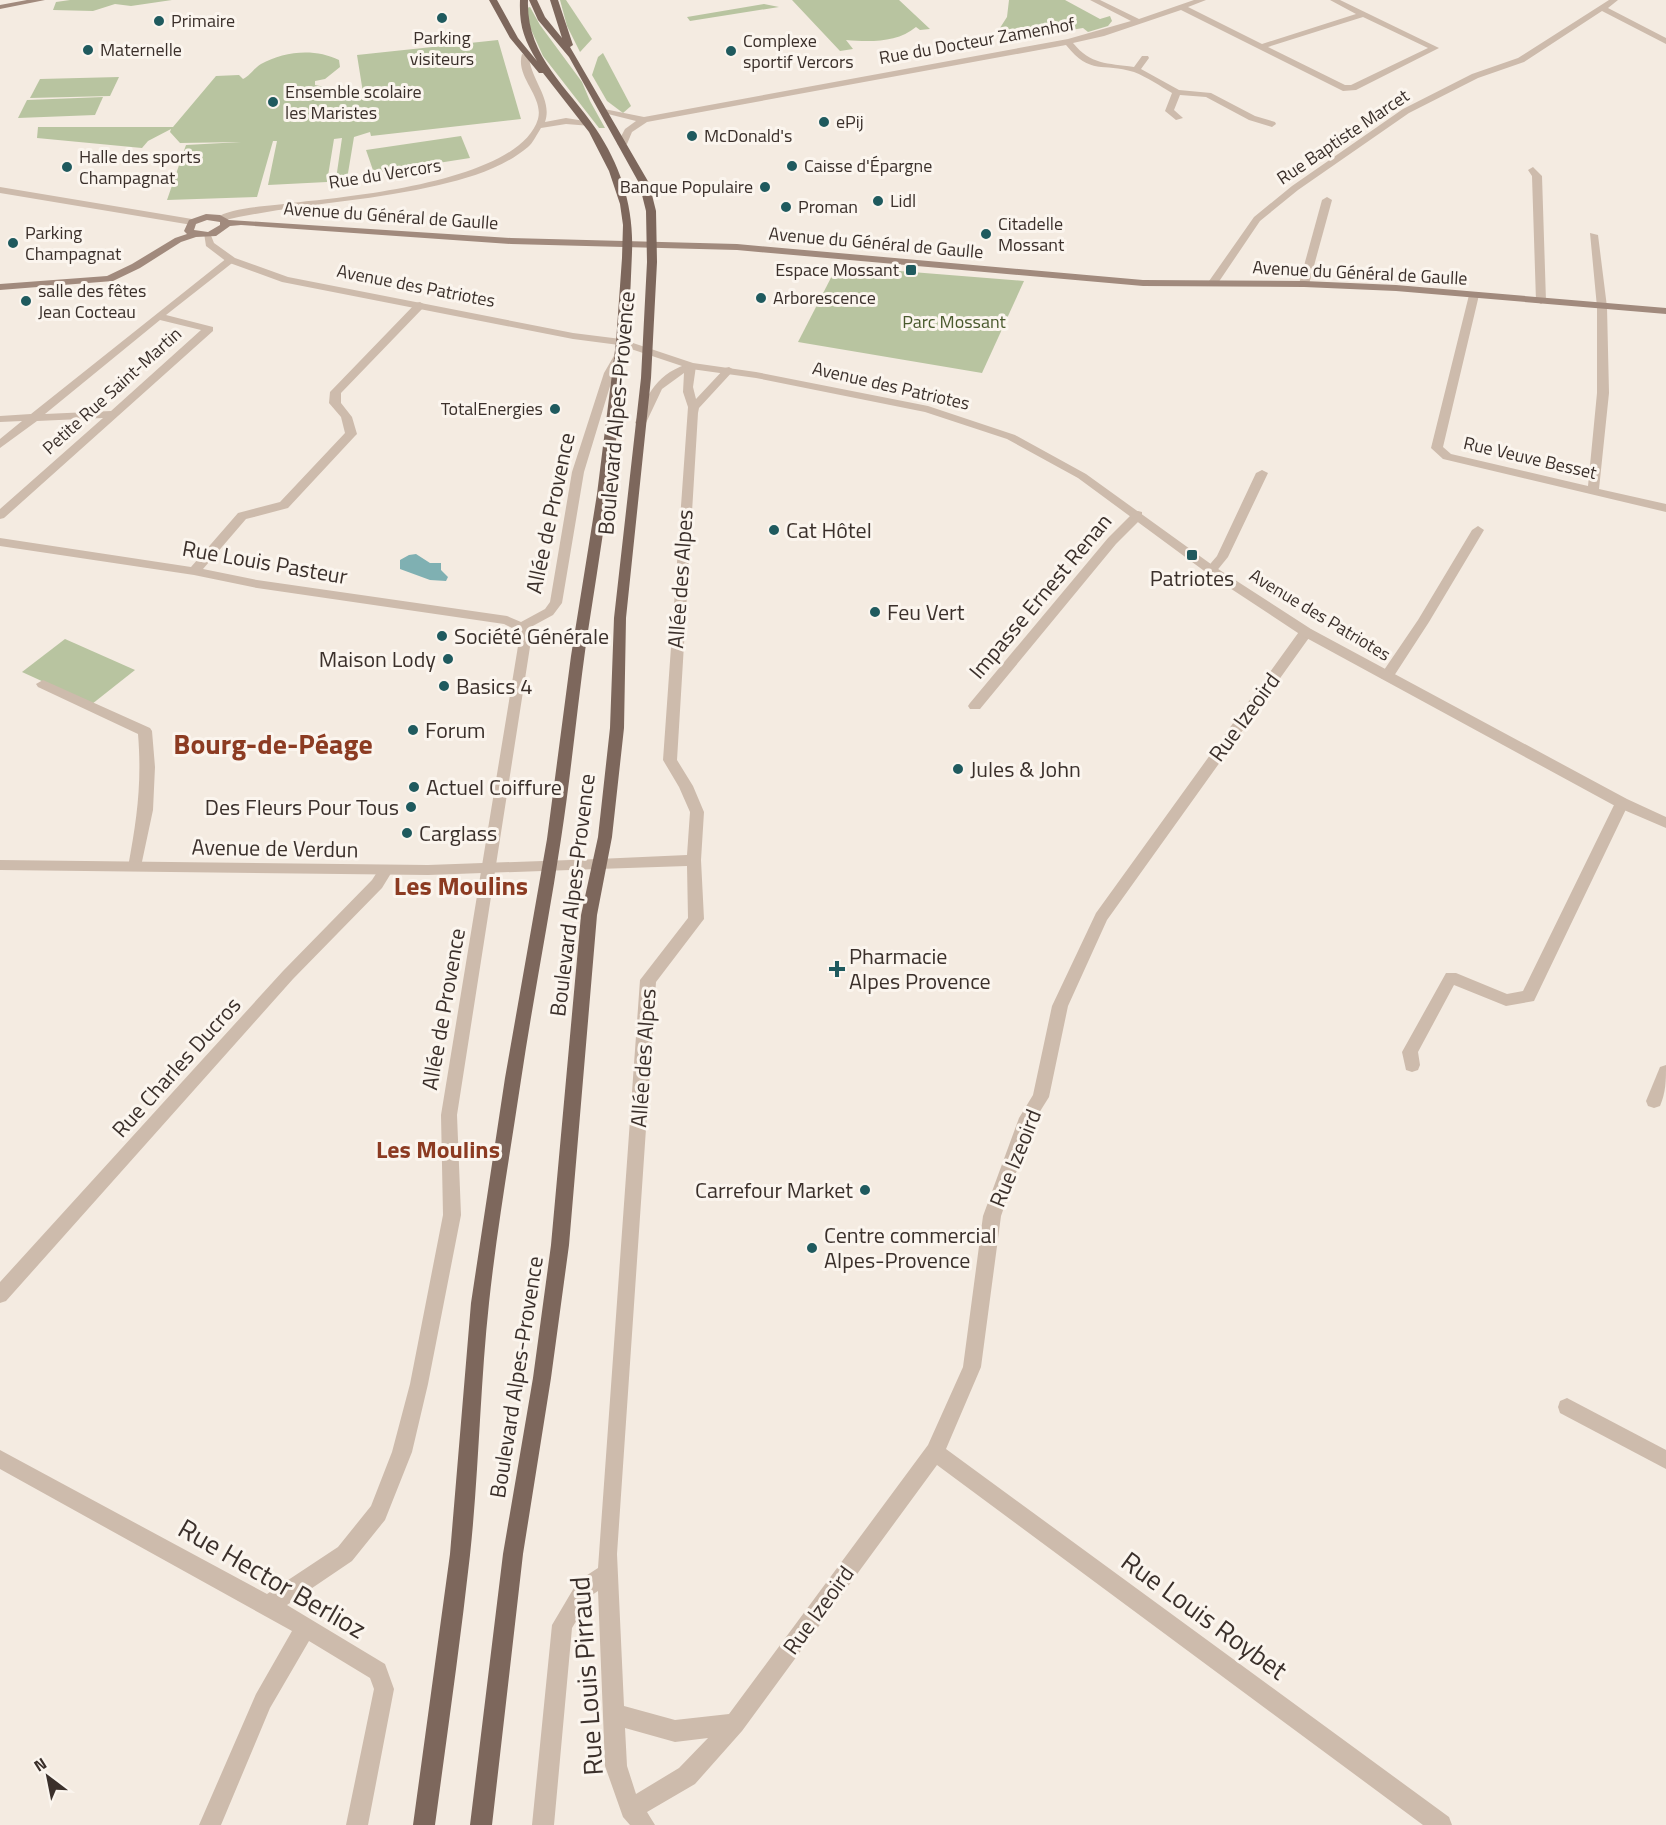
<svg xmlns="http://www.w3.org/2000/svg" width="1666" height="1825" viewBox="0 0 1666 1825" font-family="'Titillium Web',sans-serif">
  <style>
    .green { fill: #b8c4a0 }
    .water { fill: #7fb0b2 }
    .lines { fill: none; stroke-linecap: round; stroke-linejoin: round }
    .minor { fill: #cdbbac; fill-rule: evenodd }
    .tertiary { fill: #cdbbac; fill-rule: evenodd }
    .secondary { fill: #a18a7d; fill-rule: evenodd }
    .primary { fill: #7d675c; fill-rule: evenodd }
    .poi-dot { fill: #1f5a5e; stroke: #fbf5ee; stroke-width: 2 }
    .labels { text-anchor: middle; stroke-width: 6; stroke-linejoin: round; paint-order: stroke }
    .far-poi-label { font-size: 18px; fill: #3b302b; stroke: #fbf5ee; text-anchor: start }
    .far-street-label { font-size: 18px; fill: #3b302b; stroke: #fbf5ee }
    .far-park-label { font-size: 18px; fill: #4a5a2e; stroke: #fbf5ee }
    .street-label { font-size: 22px; fill: #3b302b; stroke: #fbf5ee }
    .poi-label { font-size: 22px; fill: #3b302b; stroke: #fbf5ee; text-anchor: start }
    .neighbourhood-label { font-size: 24px; font-weight: bold; fill: #8c3b22; stroke: #fbf5ee }
    .quarter-label { font-size: 26px; font-weight: bold; fill: #8c3b22; stroke: #fbf5ee }
    .near-street-label { font-size: 27px; fill: #3b302b; stroke: #fbf5ee }
    .district-label { font-size: 28px; font-weight: bold; fill: #8c3b22; stroke: #fbf5ee }
  </style>
  <rect width="100%" height="100%" fill="#f4ebe1"/>
  <g class="green">
    <polygon points="70,0 172,0 131,6 115,4 93,11 53,10 56,2"/>
    <polygon points="560,0 566,0 592,39 580,52 567,26"/>
    <path d="M792 0H899L930 29 920 30 916 27C897 43 869 42 846 40L853 49 840 51Z"/>
    <polygon points="1009,0 1065,0 1100,19 1110,16 1112,21 1108,26 1088,32 1083,28 1010,40 998,31 1007,17"/>
    <polygon points="764,4 779,7 690,21 687,17"/>
    <polygon points="530,7 540,25 582,82 590,101 605,128 599,128 543,56 529,25 527,8"/>
    <path d="M498 40 521 119 371 136 370 132 354 137 347 179H336L342 138 334 139 327 182 268 185 277 141H273L257 197 167 200 186 145 241 142 180 143 170 132 171 129 148 141 142 148 37 138 38 127H173L216 76 239 75 243 79C250 76 254 68 261 64 284 51 315 48 339 60L340 67 325 79 315 81V85L325 87 316 98 327 101 364 99 357 55Z"/>
    <polygon points="603,53 631,106 623,113 607,101 592,75 598,57"/>
    <polygon points="119,77 110,96 30,98 40,79"/>
    <polygon points="103,97 95,115 18,118 27,100"/>
    <polygon points="461,136 470,158 374,173 366,150"/>
    <polygon points="837,266 1024,281 982,373 798,342"/>
    <polygon points="65,639 135,670 92,704 22,672"/>
  </g>
  <polygon class="water" points="416,554 430,563 441,563 441,570 448,577 446,581 430,580 400,569 400,560 409,555"/>
  <g class="lines">
    <g class="minor">
      <path d="M1090 0H1100L1139 19 1194 0H1206L1188 7 1262 44 1356 14 1330 0H1340L1439 48 1356 90 1343 91 1181 10 1104 36 1073 43C1091 65 1107 63 1134 67L1142 56H1148L1149 58 1141 69 1179 90 1211 93 1255 116 1275 122 1276 124 1272 127 1249 120 1206 97 1180 95 1174 110 1183 118 1176 120 1165 111 1172 93C1160 86 1147 77 1134 72 1102 62 1091 76 1066 45L647 122 632 132 627 144 622 147 617 144 625 129 636 121 600 112 604 109 644 117 1068 39 1131 21ZM1363 17 1428 48 1351 85H1345L1268 47Z"/>
      <polygon points="1609,0 1618,0 1608,8 1666,38 1666,44 1602,11 1524,62 1478,78 1409,113 1298,190 1260,221 1216,286 1208,286 1207,284 1254,217 1292,186 1403,109 1472,74 1518,58"/>
      <path d="M522 54 529 56C530 79 553 99 545 122L566 118 591 122V126L566 124 541 128C537 134 533 143 528 147 503 168 470 178 439 185 367 202 293 204 221 221L216 218C231 207 272 206 292 203 347 197 519 182 538 119 544 96 515 77 522 54Z"/>
      <polygon points="1533,167 1542,176 1546,301 1541,304 1536,301 1532,176 1528,170"/>
      <polygon points="1327,197 1332,200 1309,284 1300,286 1299,284 1322,200"/>
      <polygon points="1590,233 1598,235 1607,307 1609,393 1599,489 1666,504 1666,512 1443,459 1431,448 1469,295 1474,292 1479,295 1443,447 1451,454 1588,486 1597,393 1597,307"/>
      <path d="M227 258 236 260 166 315 213 327V331L4 518 0 519V509L103 418 37 421 0 448V439L22 421 0 422V416L31 414ZM160 320 201 330 111 411 45 414Z"/>
      <polygon points="420,302 425,305 424,307 341,393 341,403 352,417 357,434 355,436 288,508 246,519 203,569 257,580 507,616 521,622 545,609 550,602 572,472 604,373 615,354 619,353 624,356 614,373 584,472 562,603 553,615 529,628 532,634 457,1115 461,1215 428,1384 412,1452 385,1520 352,1561 287,1605 385,1664 394,1689 368,1825 346,1825 374,1689 370,1678 309,1641 270,1708 221,1825 199,1825 256,1694 292,1631 0,1469 0,1450 267,1594 338,1547 371,1506 392,1452 410,1384 443,1215 441,1115 520,634 516,630 504,624 257,588 194,575 0,546 0,538 191,567 238,513 280,502 345,433 341,417 329,403 330,392 416,303"/>
      <path d="M691 363 696 366 693 387 696 399 725 368 729 367 734 370 699 408 698 413 677 760 693 786 704 812 701 860 704 919 656 982 617 1554 624 1706 675 1720 729 1714 928 1445 963 1367 983 1216 1019 1118 1033 1095 1052 1006 1096 913 1301 629H1311L1312 632 1311 635 1107 920 1068 1006 1049 1097 1034 1121 1001 1216 981 1367 946 1449 1449 1817 1452 1825H1423L937 1465 742 1731 695 1784 647 1812 655 1825H630L623 1817 605 1766 598 1591 592 1595 572 1628 554 1825H532L552 1625 578 1581 598 1568 640 980 688 918 687 866 598 869 593 868 591 864 593 860 598 859 687 855 690 812 679 787 663 760 688 407 683 392 684 373 662 389 645 425 641 426 635 423C647 394 658 372 691 363ZM625 1728 675 1742 708 1738 679 1768 636 1794 627 1766Z"/>
      <polygon points="1262,470 1268,473 1228,557 1215,573 1207,573 1205,570 1217,556 1256,473"/>
      <polygon points="1138,511 1142,512 1142,518 1116,544 980,709 970,709 968,706 970,703 1108,538 1134,512"/>
      <polygon points="1478,526 1484,530 1429,622 1392,679 1382,679 1380,676 1382,673 1418,620 1472,530"/>
      <path d="M43 680 150 728 152 731 155 767 153 810 140 871H130L128 867C137 819 142 783 138 734L38 687 36 684Z"/>
      <polygon points="1622,798 1629,803 1534,1001 1506,1006 1454,985 1418,1052 1420,1065 1418,1070 1412,1072 1406,1070 1402,1052 1446,973 1456,973 1507,994 1523,991 1615,803"/>
      <polygon points="386,865 391,866 393,870 382,888 293,979 6,1301 0,1303 0,1282 283,971 372,880 381,866"/>
      <path d="M1666 1065C1666 1080 1666 1092 1660 1106L1654 1108 1648 1106 1646 1101 1660 1067Z"/>
      <polygon points="1567,1398 1666,1450 1666,1469 1560,1413 1558,1407 1560,1401"/>
    </g>
    <g class="tertiary">
      <polygon points="0,187 192,219 197,222 192,225 0,193"/>
      <polygon points="204,233 210,233 214,243 235,258 288,277 573,333 621,339 693,363 756,372 928,406 1015,435 1086,474 1215,567 1311,629 1627,799 1666,817 1666,828 1617,807 1301,635 1207,573 1078,478 1007,439 925,412 756,378 691,369 619,345 573,339 282,282 227,262 206,246"/>
      <polygon points="598,859 603,860 605,864 603,868 598,869 428,875 0,870 0,860 428,865"/>
    </g>
    <g class="secondary">
      <polygon points="27,0 45,0 0,9 0,5"/>
      <path d="M206 214 220 215 229 220 511 238 737 244 1143 280 1304 281 1396 285 1666 308V314L1396 291 1304 287 1143 286 737 250 511 244 241 225 230 226 216 236 196 237 181 242 140 268 113 281 0 290V284L107 276 132 264 175 238 187 234 184 231 189 220ZM207 220 220 222V225L208 232 194 230 196 224Z"/>
    </g>
    <g class="primary">
      <path d="M489 0H497L518 38 537 61C524 39 519 26 520 0H528C526 56 567 86 596 129 621 166 634 208 632 252 628 384 606 514 586 644 577 709 571 774 561 839 549 919 533 999 521 1080 510 1154 497 1228 489 1303 480 1386 479 1471 470 1555 460 1645 447 1735 435 1825H413L450 1554 471 1303 505 1078 547 839 571 656 597 494 616 342 622 258 623 225 620 204 609 171 589 132 543 73H539L510 38Z"/>
      <polygon points="529,0 537,0 545,17 562,38 550,0 558,0 573,45 570,47 649,183 656,211 657,262 651,378 626,618 624,728 612,837 597,915 569,1245 551,1378 523,1554 492,1825 470,1825 503,1554 533,1378 551,1245 581,915 598,837 610,728 614,618 641,378 647,262 646,211 639,183 569,57 538,20"/>
    </g>
  </g>
  <g class="poi-dot">
    <circle cx="442" cy="18" r="6"/>
    <circle cx="159" cy="21" r="6"/>
    <circle cx="88" cy="50" r="6"/>
    <circle cx="731" cy="51" r="6"/>
    <circle cx="273" cy="102" r="6"/>
    <circle cx="824" cy="122" r="6"/>
    <circle cx="692" cy="136" r="6"/>
    <circle cx="792" cy="166" r="6"/>
    <circle cx="67" cy="167" r="6"/>
    <circle cx="765" cy="187" r="6"/>
    <circle cx="878" cy="201" r="6"/>
    <circle cx="786" cy="207" r="6"/>
    <circle cx="986" cy="234" r="6"/>
    <circle cx="13" cy="243" r="6"/>
    <rect x="905" y="264" width="12" height="12" rx="3"/>
    <circle cx="761" cy="298" r="6"/>
    <circle cx="26" cy="301" r="6"/>
    <circle cx="555" cy="409" r="6"/>
    <circle cx="774" cy="530" r="6"/>
    <rect x="1186" y="549" width="12" height="12" rx="3"/>
    <circle cx="875" cy="612" r="6"/>
    <circle cx="442" cy="636" r="6"/>
    <circle cx="448" cy="659" r="6"/>
    <circle cx="444" cy="686" r="6"/>
    <circle cx="413" cy="730" r="6"/>
    <circle cx="958" cy="769" r="6"/>
    <circle cx="414" cy="787" r="6"/>
    <circle cx="411" cy="807" r="6"/>
    <circle cx="407" cy="833" r="6"/>
    <path d="M834 960h6v6h6v6h-6v6h-6v-6h-6v-6h6z"/>
    <circle cx="865" cy="1190" r="6"/>
    <circle cx="812" cy="1248" r="6"/>
  </g>
  <g class="labels">
    <g class="far-poi-label">
      <text x="171" y="27">Primaire</text>
      <text x="442" y="44" text-anchor="middle">Parking<tspan x="442" dy="21">visiteurs</tspan></text>
      <text x="743" y="47">Complexe<tspan x="743" dy="21">sportif Vercors</tspan></text>
      <text x="100" y="56">Maternelle</text>
      <text x="285" y="98">Ensemble scolaire<tspan x="285" dy="21">les Maristes</tspan></text>
      <text x="836" y="128">ePij</text>
      <text x="704" y="142">McDonald's</text>
      <text x="79" y="163">Halle des sports<tspan x="79" dy="21">Champagnat</tspan></text>
      <text x="804" y="172">Caisse d'Épargne</text>
      <text x="753" y="193" text-anchor="end">Banque Populaire</text>
      <text x="890" y="207">Lidl</text>
      <text x="798" y="213">Proman</text>
      <text x="998" y="230">Citadelle<tspan x="998" dy="21">Mossant</tspan></text>
      <text x="25" y="239">Parking<tspan x="25" dy="21">Champagnat</tspan></text>
      <text x="899" y="276" text-anchor="end">Espace Mossant</text>
      <text x="38" y="297">salle des fêtes<tspan x="38" dy="21">Jean Cocteau</tspan></text>
      <text x="773" y="304">Arborescence</text>
      <text x="543" y="415" text-anchor="end">TotalEnergies</text>
    </g>
    <g class="far-street-label">
      <text transform="translate(977 41) rotate(-10)" y="6">Rue du Docteur Zamenhof</text>
      <text transform="translate(1343 137) rotate(-34)" y="6">Rue Baptiste Marcet</text>
      <text transform="translate(385 174) rotate(-9)" y="6">Rue du Vercors</text>
      <text transform="translate(391 216) rotate(4)" y="6">Avenue du Général de Gaulle</text>
      <text transform="translate(876 243) rotate(5)" y="6">Avenue du Général de Gaulle</text>
      <text transform="translate(1360 273) rotate(3)" y="6">Avenue du Général de Gaulle</text>
      <text transform="translate(416 286) rotate(11)" y="6">Avenue des Patriotes</text>
      <text transform="translate(891 386) rotate(13)" y="6">Avenue des Patriotes</text>
      <text transform="translate(112 391) rotate(-42)" y="6">Petite Rue Saint-Martin</text>
      <text transform="translate(1530 458) rotate(13)" y="6">Rue Veuve Besset</text>
      <text transform="translate(1320 615) rotate(31)" y="6">Avenue des Patriotes</text>
    </g>
    <g class="far-park-label">
      <text x="954" y="328">Parc Mossant</text>
    </g>
    <g class="street-label">
      <text transform="translate(616 413) rotate(-85)" y="8">Boulevard Alpes-Provence</text>
      <text transform="translate(550 513) rotate(-78)" y="8">Allée de Provence</text>
      <text transform="translate(265 562) rotate(10)" y="8">Rue Louis Pasteur</text>
      <text transform="translate(680 579) rotate(-86)" y="8">Allée des Alpes</text>
      <text transform="translate(1040 596) rotate(-50)" y="8">Impasse Ernest Renan</text>
      <text transform="translate(1244 717) rotate(-54)" y="8">Rue Izeoird</text>
      <text transform="translate(275 848) rotate(1)" y="8">Avenue de Verdun</text>
      <text transform="translate(572 895) rotate(-83)" y="8">Boulevard Alpes-Provence</text>
      <text transform="translate(443 1009) rotate(-80)" y="8">Allée de Provence</text>
      <text transform="translate(643 1058) rotate(-86)" y="8">Allée des Alpes</text>
      <text transform="translate(176 1067) rotate(-48)" y="8">Rue Charles Ducros</text>
      <text transform="translate(1015 1158) rotate(-68)" y="8">Rue Izeoird</text>
      <text transform="translate(516 1377) rotate(-81)" y="8">Boulevard Alpes-Provence</text>
      <text transform="translate(818 1610) rotate(-54)" y="8">Rue Izeoird</text>
    </g>
    <g class="poi-label">
      <text x="786" y="538">Cat Hôtel</text>
      <text x="1192" y="586" text-anchor="middle">Patriotes</text>
      <text x="887" y="620">Feu Vert</text>
      <text x="454" y="644">Société Générale</text>
      <text x="436" y="667" text-anchor="end">Maison Lody</text>
      <text x="456" y="694">Basics 4</text>
      <text x="425" y="738">Forum</text>
      <text x="970" y="777">Jules &amp; John</text>
      <text x="426" y="795">Actuel Coiffure</text>
      <text x="399" y="815" text-anchor="end">Des Fleurs Pour Tous</text>
      <text x="419" y="841">Carglass</text>
      <text x="849" y="964">Pharmacie<tspan x="849" dy="25">Alpes Provence</tspan></text>
      <text x="853" y="1198" text-anchor="end">Carrefour Market</text>
      <text x="824" y="1243">Centre commercial<tspan x="824" dy="25">Alpes-Provence</tspan></text>
    </g>
    <g class="neighbourhood-label">
      <text x="438" y="1158">Les Moulins</text>
    </g>
    <g class="quarter-label">
      <text x="461" y="895">Les Moulins</text>
    </g>
    <g class="near-street-label">
      <text transform="translate(272 1579) rotate(30)" y="9">Rue Hector Berlioz</text>
      <text transform="translate(1204 1616) rotate(36)" y="9">Rue Louis Roybet</text>
      <text transform="translate(587 1676) rotate(-94)" y="9">Rue Louis Pirraud</text>
    </g>
    <g class="district-label">
      <text x="273" y="754">Bourg-de-Péage</text>
    </g>
  </g>
  <g transform="translate(48 1777) rotate(328)" stroke="#fbf5ee" stroke-width="4.5" paint-order="stroke">
  <path d="M0-4.5L10 22L0 15L-10 22Z" fill="#3b302b"/>
  <text y="-9" font-size="16" font-weight="bold" text-anchor="middle" fill="#3b302b">N</text>
  </g>
</svg>
